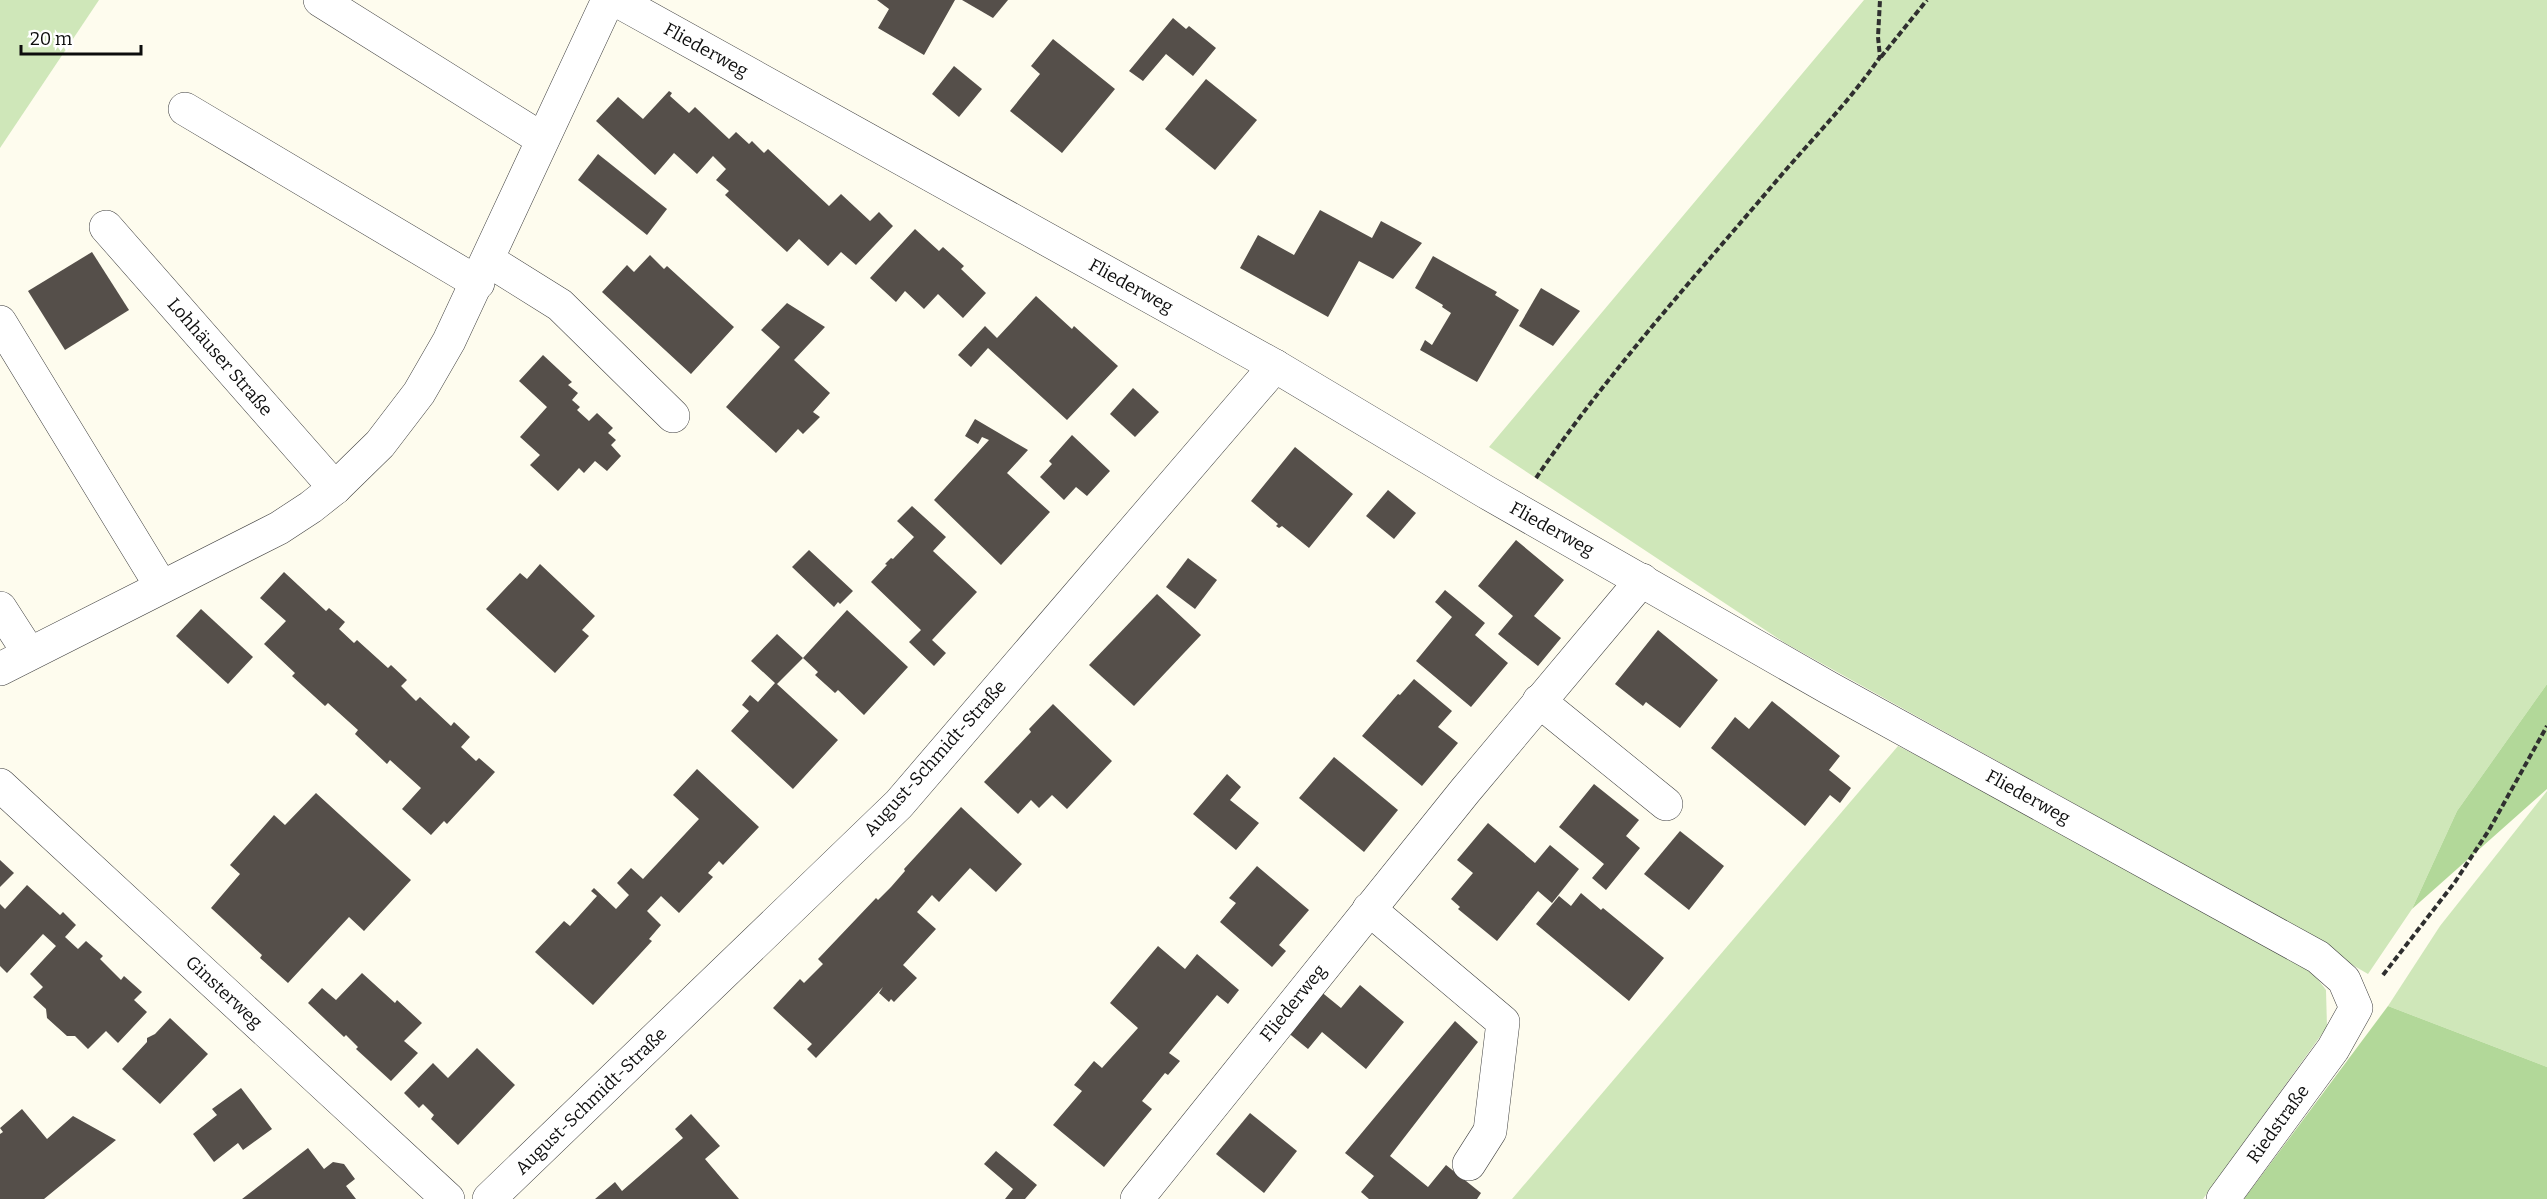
<svg xmlns="http://www.w3.org/2000/svg" width="2547" height="1199" viewBox="0 0 2547 1199" font-family="Bitter,serif">
  <style>
    .green { fill: #cfe7b9 }
    .forest { fill: #b2d899 }
    .building { fill: #554f4a }
    .lines { fill: none; stroke-linecap: round; stroke-linejoin: round }
    .minor-casing { stroke: #404040; stroke-width: 34 }
    .path { stroke: #2f2f2f; stroke-width: 4; stroke-dasharray: 6 3; stroke-linecap: butt }
    .minor { stroke: #fff; stroke-width: 33 }
    .labels { text-anchor: middle; stroke-width: 6; stroke-linejoin: round; paint-order: stroke }
    .street-label { font-size: 18px; fill: #0d0d0d; stroke: #fff }
  </style>
  <rect width="100%" height="100%" fill="#fefcee"/>
  <g class="green">
    <polygon points="0,0 99,0 0,148"/>
    <polygon points="1864,0 2547,0 2547,684 2457,811 2412,909 2368,974 2098,817 1785,643 1489,447"/>
    <polygon points="1898,746 2075,836 2307,965 2326,990 2327,1027 2203,1199 1512,1199"/>
    <polygon points="2547,791 2547,1067 2388,1006 2440,926"/>
  </g>
  <g class="forest">
    <polygon points="2547,684 2547,789 2412,909 2457,811"/>
    <polygon points="2388,1006 2547,1067 2547,1199 2244,1199"/>
  </g>
  <g class="building">
    <polygon points="877,0 955,0 924,55 878,28 889,9"/>
    <polygon points="962,0 1008,0 993,18"/>
    <polygon points="1173,18 1186,29 1189,26 1216,48 1193,76 1166,54 1143,81 1129,71"/>
    <polygon points="1053,39 1115,89 1062,153 1010,111 1040,74 1031,66"/>
    <polygon points="954,66 982,89 959,117 932,94"/>
    <polygon points="1206,79 1257,120 1215,170 1165,129"/>
    <polygon points="669,91 672,93 670,96 689,113 695,107 729,139 736,132 749,144 752,141 764,153 768,149 829,206 841,194 870,221 879,212 893,226 856,265 841,252 828,266 799,239 787,252 725,195 729,191 716,180 726,169 713,156 697,174 674,153 655,175 596,121 618,97 643,119"/>
    <polygon points="598,154 667,209 647,235 578,180"/>
    <polygon points="1320,210 1372,238 1381,221 1422,243 1393,279 1359,261 1328,317 1240,268 1258,235 1294,255"/>
    <polygon points="915,229 939,251 943,247 964,266 961,269 986,293 963,318 938,294 924,309 905,291 896,302 870,278"/>
    <polygon points="92,252 129,310 65,350 28,291"/>
    <polygon points="650,255 664,269 667,266 734,327 691,374 602,292 627,265 634,272"/>
    <polygon points="1433,256 1497,292 1495,295 1519,310 1477,382 1420,350 1425,340 1432,345 1451,313 1442,307 1443,305 1415,288"/>
    <polygon points="1541,288 1580,311 1553,346 1519,326"/>
    <polygon points="1036,296 1072,329 1074,326 1118,366 1067,420 988,348 971,367 958,355 985,326 997,338"/>
    <polygon points="787,303 825,327 794,360 830,393 813,412 820,417 803,434 798,429 776,453 726,407 780,347 761,330"/>
    <polygon points="543,355 572,382 568,385 578,393 572,400 580,407 577,410 589,421 597,413 613,428 608,433 616,440 611,445 621,456 607,471 595,461 584,473 579,468 558,491 530,465 540,455 520,437 547,407 519,381"/>
    <polygon points="1133,388 1159,412 1135,437 1110,414"/>
    <polygon points="975,419 1028,450 1007,473 1050,512 1001,565 934,500 989,440 982,437 978,444 965,436"/>
    <polygon points="1072,435 1110,471 1087,496 1076,487 1064,500 1040,477 1052,464 1049,461"/>
    <polygon points="1295,447 1353,494 1309,548 1282,526 1279,528 1276,526 1278,524 1251,501"/>
    <polygon points="1388,490 1416,513 1394,539 1366,516"/>
    <polygon points="912,506 946,537 933,551 977,592 932,640 946,653 934,666 909,642 921,630 871,582 887,565 885,564 891,558 893,559 914,537 897,521"/>
    <polygon points="1516,540 1564,580 1534,616 1561,638 1538,666 1498,634 1513,616 1478,586"/>
    <polygon points="809,550 853,591 840,604 838,602 834,607 792,567"/>
    <polygon points="1188,558 1217,580 1195,609 1166,587"/>
    <polygon points="540,564 595,616 582,630 589,636 555,673 486,609 520,573 527,579"/>
    <polygon points="284,572 326,611 329,608 345,622 339,629 354,643 357,640 388,668 391,665 407,680 401,686 416,701 420,697 451,726 454,722 470,737 461,747 476,761 479,758 495,772 447,824 444,821 431,835 402,809 421,788 390,760 387,764 355,734 358,730 328,703 325,706 292,676 295,673 264,644 286,621 260,598"/>
    <polygon points="1445,590 1485,623 1475,635 1508,663 1471,707 1416,661 1452,617 1435,602"/>
    <polygon points="1157,594 1201,635 1134,706 1089,665"/>
    <polygon points="201,609 253,657 228,684 176,636"/>
    <polygon points="847,610 908,667 864,715 838,690 835,693 815,675 818,672 803,658 777,684 838,740 793,789 731,731 749,711 742,705 750,695 758,702 775,683 751,661 777,634 803,658"/>
    <polygon points="1658,630 1718,680 1680,728 1646,702 1643,706 1615,684"/>
    <polygon points="1414,679 1452,711 1438,727 1458,743 1422,786 1362,736 1398,694 1400,695"/>
    <polygon points="1772,701 1840,756 1829,770 1851,788 1840,803 1830,795 1805,826 1711,748 1735,717 1749,729"/>
    <polygon points="1053,704 1112,761 1067,809 1052,795 1039,808 1031,800 1018,814 984,782 1031,732 1029,729"/>
    <polygon points="1334,757 1398,810 1364,852 1299,798"/>
    <polygon points="697,769 759,827 723,865 719,861 708,873 713,877 679,913 661,896 647,911 661,925 649,939 652,941 593,1005 535,952 564,921 570,926 597,896 591,891 594,888 616,909 629,895 617,883 631,868 643,879 699,819 673,795"/>
    <polygon points="1227,774 1241,787 1230,800 1259,823 1236,850 1193,814"/>
    <polygon points="1594,784 1639,820 1626,836 1640,848 1606,890 1592,878 1604,864 1559,827"/>
    <polygon points="316,793 411,880 364,931 349,917 288,983 260,958 262,955 211,908 240,874 230,865 274,815 285,825"/>
    <polygon points="961,807 1022,864 996,892 970,868 939,902 932,895 917,912 936,929 903,965 917,978 894,1002 891,999 889,1002 879,993 883,987 816,1058 807,1049 812,1044 773,1008 800,979 804,983 823,964 818,959 876,898 878,900 891,887 905,871 904,869"/>
    <polygon points="1488,823 1535,863 1550,845 1579,869 1552,903 1538,891 1497,941 1458,909 1460,907 1451,899 1473,873 1457,860"/>
    <polygon points="1680,831 1724,866 1689,910 1644,874"/>
    <polygon points="0,860 14,873 0,887"/>
    <polygon points="1257,866 1309,910 1279,945 1286,951 1272,967 1220,922 1236,903 1229,898"/>
    <polygon points="27,885 60,915 63,912 76,925 65,937 78,949 86,941 103,956 100,959 121,980 124,976 142,992 134,1000 147,1012 118,1043 106,1031 88,1049 75,1036 67,1036 47,1018 46,1009 33,997 43,987 30,974 56,946 43,934 7,973 0,966 0,904 5,909"/>
    <polygon points="1581,893 1601,910 1603,908 1664,958 1629,1001 1536,924 1559,896 1571,906"/>
    <polygon points="1158,946 1185,969 1197,954 1239,990 1228,1004 1217,995 1169,1053 1180,1061 1168,1075 1165,1073 1142,1101 1152,1109 1104,1167 1053,1125 1082,1091 1074,1085 1094,1061 1102,1068 1138,1028 1110,1003"/>
    <polygon points="362,973 395,1003 397,1000 422,1023 404,1041 418,1053 391,1081 356,1049 358,1047 346,1035 344,1037 308,1003 322,988 336,1000"/>
    <polygon points="1360,985 1404,1022 1366,1069 1322,1032 1308,1049 1281,1027 1314,986 1341,1008"/>
    <polygon points="170,1018 208,1054 160,1104 122,1069 147,1042 147,1038 155,1034"/>
    <polygon points="1455,1021 1478,1042 1390,1156 1428,1187 1446,1165 1481,1193 1477,1199 1369,1199 1361,1192 1374,1176 1345,1153"/>
    <polygon points="477,1048 515,1085 458,1145 431,1119 434,1115 423,1104 419,1108 404,1093 433,1063 448,1078"/>
    <polygon points="241,1088 272,1129 243,1150 238,1143 214,1162 193,1134 217,1115 212,1109"/>
    <polygon points="22,1109 47,1139 73,1116 116,1140 44,1199 0,1199 0,1134 3,1132 0,1128"/>
    <polygon points="1250,1113 1297,1151 1264,1193 1216,1154"/>
    <polygon points="691,1114 720,1146 705,1159 739,1199 595,1199 615,1182 622,1191 683,1138 675,1129"/>
    <polygon points="308,1148 324,1169 333,1162 344,1164 355,1179 346,1186 356,1199 242,1199"/>
    <polygon points="996,1151 1037,1185 1025,1199 1005,1199 1013,1189 984,1164"/>
  </g>
  <g class="lines">
    <g class="minor-casing">
      <g id="minor">
        <polyline points="320,0 542,139"/>
        <polyline points="616,0 1275,366 1486,492 1829,688 2318,957 2344,980 2356,1008 2333,1049 2223,1199"/>
        <polyline points="185,109 478,283"/>
        <polyline points="106,227 335,488"/>
        <polyline points="488,260 560,305 673,416"/>
        <polyline points="0,322 161,586"/>
        <polyline points="0,608 29,653"/>
        <polyline points="0,669 279,528 311,507 335,488 380,444 419,393 449,341 608,0"/>
        <polyline points="1539,701 1666,804"/>
        <polyline points="0,785 448,1199"/>
        <polyline points="1369,909 1503,1022 1490,1131 1469,1164"/>
        <polyline points="489,1199 899,804 1275,366"/>
        <polyline points="1137,1199 1465,791 1642,580"/>
      </g>
    </g>
    <g class="path">
      <polyline points="1881,57 1927,0"/>
      <path d="M1536 478C1610 370 1699 272 1784 172 1817 134 1852 98 1880 57L1878 37 1880 0"/>
      <polyline points="2383,975 2455,882 2489,830 2547,726"/>
    </g>
    <use href="#minor" class="minor"/>
  </g>
  <g class="labels">
    <g class="street-label">
      <text transform="translate(706 50) rotate(29)" y="6">Fliederweg</text>
      <text transform="translate(1131 286) rotate(29)" y="6">Fliederweg</text>
      <text transform="translate(220 357) rotate(49)" y="6">Lohhäuser Straße</text>
      <text transform="translate(1552 529) rotate(29)" y="6">Fliederweg</text>
      <text transform="translate(935 758) rotate(-48)" y="6">August-Schmidt-Straße</text>
      <text transform="translate(2028 797) rotate(29)" y="6">Fliederweg</text>
      <text transform="translate(224 992) rotate(43)" y="6">Ginsterweg</text>
      <text transform="translate(1293 1003) rotate(-51)" y="6">Fliederweg</text>
      <text transform="translate(591 1101) rotate(-44)" y="6">August-Schmidt-Straße</text>
      <text transform="translate(2278 1124) rotate(-54)" y="6">Riedstraße</text>
    </g>
  </g>
  <path d="M21 45v9h120v-9" fill="none" stroke="#0d0d0d" stroke-width="3"/>
  <text x="30" y="45" font-size="18" fill="#0d0d0d" stroke="#ffffff" stroke-width="4.5" paint-order="stroke">20 m</text>
</svg>
